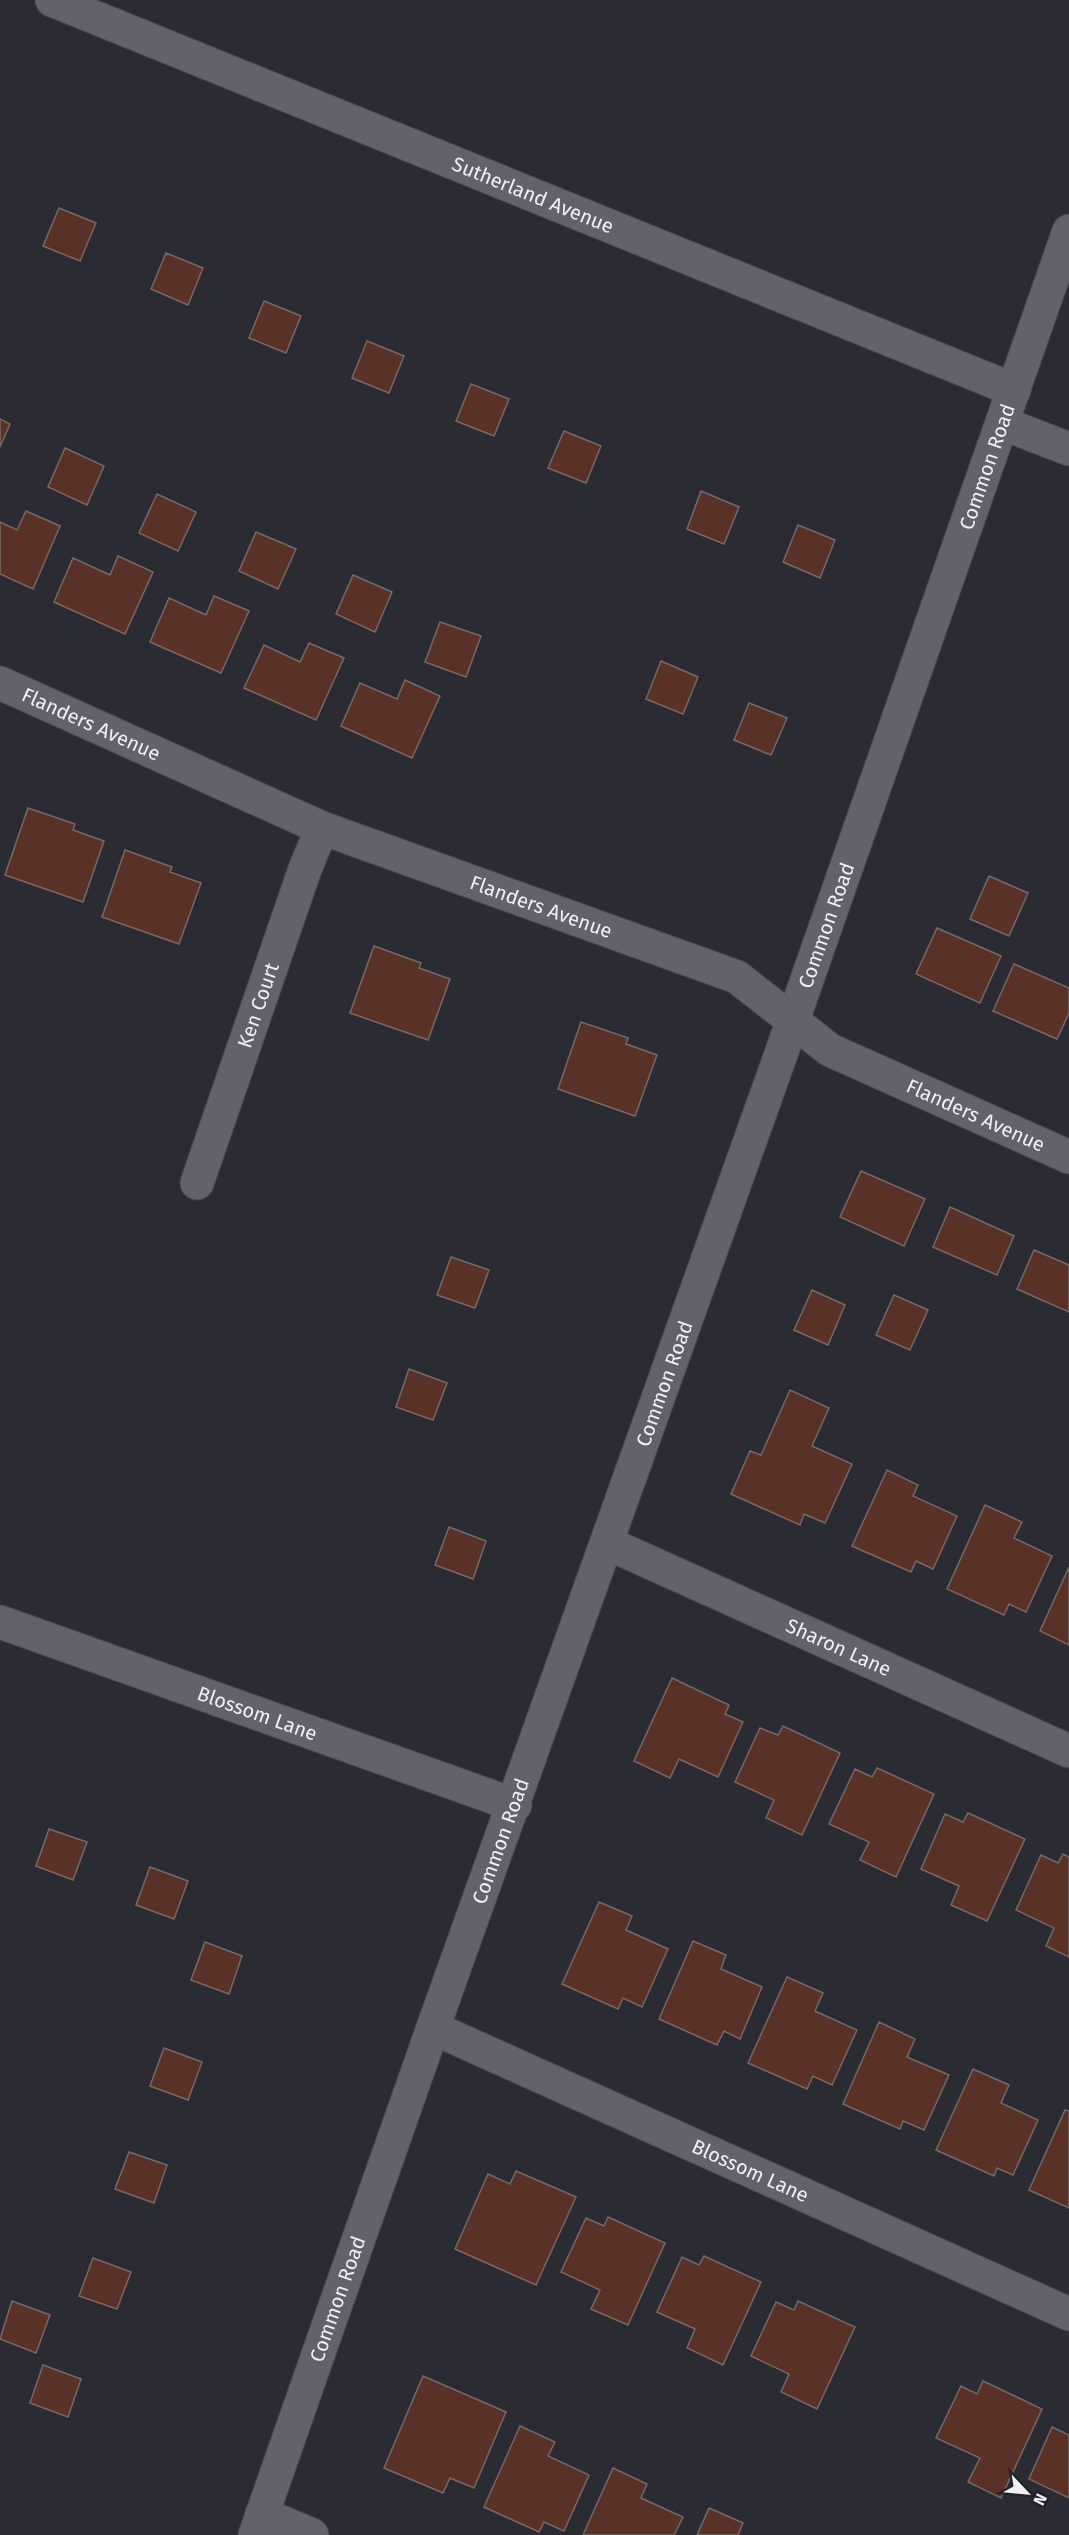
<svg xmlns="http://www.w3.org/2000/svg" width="1069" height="2535" viewBox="0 0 1069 2535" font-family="'Fira Sans',sans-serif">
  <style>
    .building { fill: #593127; stroke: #766966; stroke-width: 1.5 }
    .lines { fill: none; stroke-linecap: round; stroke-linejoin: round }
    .street-casing { stroke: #484850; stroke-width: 35 }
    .secondary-casing { stroke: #484850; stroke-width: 35 }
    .street { stroke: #62626d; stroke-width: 33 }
    .secondary { stroke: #62626d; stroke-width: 33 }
    .labels { text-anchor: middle; stroke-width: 6; stroke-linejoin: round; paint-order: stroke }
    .street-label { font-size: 20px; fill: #f0f0f6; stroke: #21212a }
  </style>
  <rect width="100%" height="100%" fill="#2b2b34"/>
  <g class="building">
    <polygon points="59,208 96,223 80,261 43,246"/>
    <polygon points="166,253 203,268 188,305 151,289"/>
    <polygon points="264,301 301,316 286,353 249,338"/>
    <polygon points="367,341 404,356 389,393 352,378"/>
    <polygon points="471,384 509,399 494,436 456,421"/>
    <polygon points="0,419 10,424 0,447"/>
    <polygon points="564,431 601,446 586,483 548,468"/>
    <polygon points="65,448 104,466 87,505 48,487"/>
    <polygon points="701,491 739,507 724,544 687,529"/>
    <polygon points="157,494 196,512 178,551 139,533"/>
    <polygon points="26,511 60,526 33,589 0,574 0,522 17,530"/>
    <polygon points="798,525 835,540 820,578 783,562"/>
    <polygon points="256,532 296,549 278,589 239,571"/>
    <polygon points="118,556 153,572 125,634 54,602 73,558 110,575"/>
    <polygon points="353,575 392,592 375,632 336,614"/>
    <polygon points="214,596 249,611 221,673 150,642 169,598 206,615"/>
    <polygon points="440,622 481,636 466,677 425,662"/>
    <polygon points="309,643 344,658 316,720 244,688 264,645 300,662"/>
    <polygon points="661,661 698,677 683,714 646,699"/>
    <polygon points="405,680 440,696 412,758 341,726 360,683 397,699"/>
    <polygon points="749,703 787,718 771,755 734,740"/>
    <polygon points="28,808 75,824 73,830 104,841 83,902 5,875"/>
    <polygon points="125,850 172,867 170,872 201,883 179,944 102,917"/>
    <polygon points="989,876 1028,893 1009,936 970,919"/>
    <polygon points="937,928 1001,956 980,1003 916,974"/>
    <polygon points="374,946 421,963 419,968 450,979 428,1040 350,1013"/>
    <polygon points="1014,964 1069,988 1069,1013 1057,1039 993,1011"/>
    <polygon points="581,1022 628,1038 626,1044 657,1055 635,1116 558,1089"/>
    <polygon points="861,1171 925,1199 904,1246 840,1217"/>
    <polygon points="950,1207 1014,1236 997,1275 933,1247"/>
    <polygon points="1034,1250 1069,1265 1069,1312 1017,1289"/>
    <polygon points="451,1257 489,1270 475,1308 437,1295"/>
    <polygon points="812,1290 845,1305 828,1345 794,1330"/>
    <polygon points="894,1295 928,1310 910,1350 876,1335"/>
    <polygon points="409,1369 447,1383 433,1420 396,1407"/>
    <polygon points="790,1390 829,1408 812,1446 852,1464 825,1523 804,1514 800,1525 731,1494 750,1451 761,1455"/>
    <polygon points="887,1470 918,1485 913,1496 957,1516 933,1569 916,1561 911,1572 852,1546"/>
    <polygon points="985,1505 1022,1522 1014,1538 1052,1556 1026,1612 1009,1604 1004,1615 947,1589"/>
    <polygon points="449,1527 486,1541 473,1579 435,1565"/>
    <polygon points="1069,1567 1069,1645 1040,1631"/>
    <polygon points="672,1678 729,1705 725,1714 743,1722 718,1777 679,1759 670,1778 634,1761"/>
    <polygon points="783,1726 840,1753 802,1835 766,1818 774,1800 735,1782 760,1728 778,1735"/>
    <polygon points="877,1768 934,1794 896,1877 860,1860 869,1842 829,1824 855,1769 872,1777"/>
    <polygon points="968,1813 1025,1839 987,1921 951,1905 959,1886 921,1869 945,1814 963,1822"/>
    <polygon points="49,1829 87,1842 73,1880 36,1866"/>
    <polygon points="1063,1854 1069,1857 1069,1957 1046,1946 1054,1928 1016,1910 1041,1855 1058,1863"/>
    <polygon points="150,1867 188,1881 174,1919 136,1905"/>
    <polygon points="599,1902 632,1916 626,1930 668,1949 642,2007 623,1998 618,2009 562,1984"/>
    <polygon points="693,1941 726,1955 721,1969 762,1987 740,2039 724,2031 717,2045 659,2019"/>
    <polygon points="205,1942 242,1956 229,1994 191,1980"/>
    <polygon points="787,1977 823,1993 815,2011 857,2030 832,2085 813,2076 807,2089 748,2063"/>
    <polygon points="879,2022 915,2039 907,2057 949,2075 924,2130 903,2121 900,2129 843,2104"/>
    <polygon points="164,2048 202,2062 188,2100 150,2086"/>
    <polygon points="973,2069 1009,2085 1001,2103 1038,2120 1013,2175 997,2168 994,2176 936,2150"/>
    <polygon points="1065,2110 1069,2111 1069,2208 1029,2190"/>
    <polygon points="129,2152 167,2165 154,2203 115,2189"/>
    <polygon points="516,2171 576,2197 536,2285 455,2249 488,2174 510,2184"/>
    <polygon points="608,2217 665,2243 628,2325 591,2309 600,2290 561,2272 586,2218 604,2226"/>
    <polygon points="704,2256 761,2282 723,2365 687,2348 695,2329 657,2312 682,2257 699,2265"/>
    <polygon points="93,2258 131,2272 117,2309 79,2296"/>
    <polygon points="12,2301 50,2315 36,2353 0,2339"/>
    <polygon points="798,2301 855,2327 817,2409 781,2392 789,2374 751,2356 776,2302 794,2310"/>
    <polygon points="43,2365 81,2379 68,2417 30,2403"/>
    <polygon points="423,2376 506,2412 474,2488 450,2478 443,2493 384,2468"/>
    <polygon points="983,2381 1042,2409 1001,2498 968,2482 980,2458 936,2438 961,2386 977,2394"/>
    <polygon points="520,2426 555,2442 548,2456 589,2475 564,2531 544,2522 539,2532 484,2507"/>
    <polygon points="1052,2427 1069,2435 1069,2498 1029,2479"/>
    <polygon points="613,2468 647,2484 641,2498 683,2517 674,2535 583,2535"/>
    <polygon points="709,2508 743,2523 738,2535 697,2535"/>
  </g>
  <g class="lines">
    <g class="street-casing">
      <g id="street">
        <path id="s1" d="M52 0 1014 390"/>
        <polyline points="1002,423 1069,449"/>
        <path id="s2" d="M0 683 322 828 737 977 830 1050 1069 1157"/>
        <path id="s3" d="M197 1183 305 869 322 828"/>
        <path id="s4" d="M607 1543 1069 1751"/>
        <path id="s5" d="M0 1622 515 1805"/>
        <path id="s6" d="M433 2028 1069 2314"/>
        <polyline points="262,2514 312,2535"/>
      </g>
    </g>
    <g class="secondary-casing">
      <g id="secondary">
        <path id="s7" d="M255 2535C315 2365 373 2195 434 2025 650 1429 861 830 1069 231"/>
      </g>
    </g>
    <use href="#street" class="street"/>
    <use href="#secondary" class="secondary"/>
  </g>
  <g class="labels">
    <g class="street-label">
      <text dy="7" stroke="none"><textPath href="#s1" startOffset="519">Sutherland Avenue</textPath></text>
      <text dy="7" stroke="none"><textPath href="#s7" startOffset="2194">Common Road</textPath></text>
      <text dy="7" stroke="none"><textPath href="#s2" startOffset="100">Flanders Avenue</textPath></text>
      <text dy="7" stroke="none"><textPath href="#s2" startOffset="586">Flanders Avenue</textPath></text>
      <text dy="7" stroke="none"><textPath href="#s7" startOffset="1708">Common Road</textPath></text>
      <text dy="7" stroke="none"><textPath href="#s3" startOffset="188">Ken Court</textPath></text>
      <text dy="7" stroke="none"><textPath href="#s2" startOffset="1072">Flanders Avenue</textPath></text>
      <text dy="7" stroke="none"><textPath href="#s7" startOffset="1222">Common Road</textPath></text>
      <text dy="7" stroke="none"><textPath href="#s4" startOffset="254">Sharon Lane</textPath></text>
      <text dy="7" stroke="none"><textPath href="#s5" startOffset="273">Blossom Lane</textPath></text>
      <text dy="7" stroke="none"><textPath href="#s7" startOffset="736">Common Road</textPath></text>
      <text dy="7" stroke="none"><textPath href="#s6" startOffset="348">Blossom Lane</textPath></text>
      <text dy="7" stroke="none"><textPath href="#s7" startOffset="250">Common Road</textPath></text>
    </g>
  </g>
  <g transform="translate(1027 2493) rotate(116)" stroke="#21212a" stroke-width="4.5" paint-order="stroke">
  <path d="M0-4.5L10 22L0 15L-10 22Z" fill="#f0f0f6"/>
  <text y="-9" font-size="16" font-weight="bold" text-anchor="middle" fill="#f0f0f6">N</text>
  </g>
</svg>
